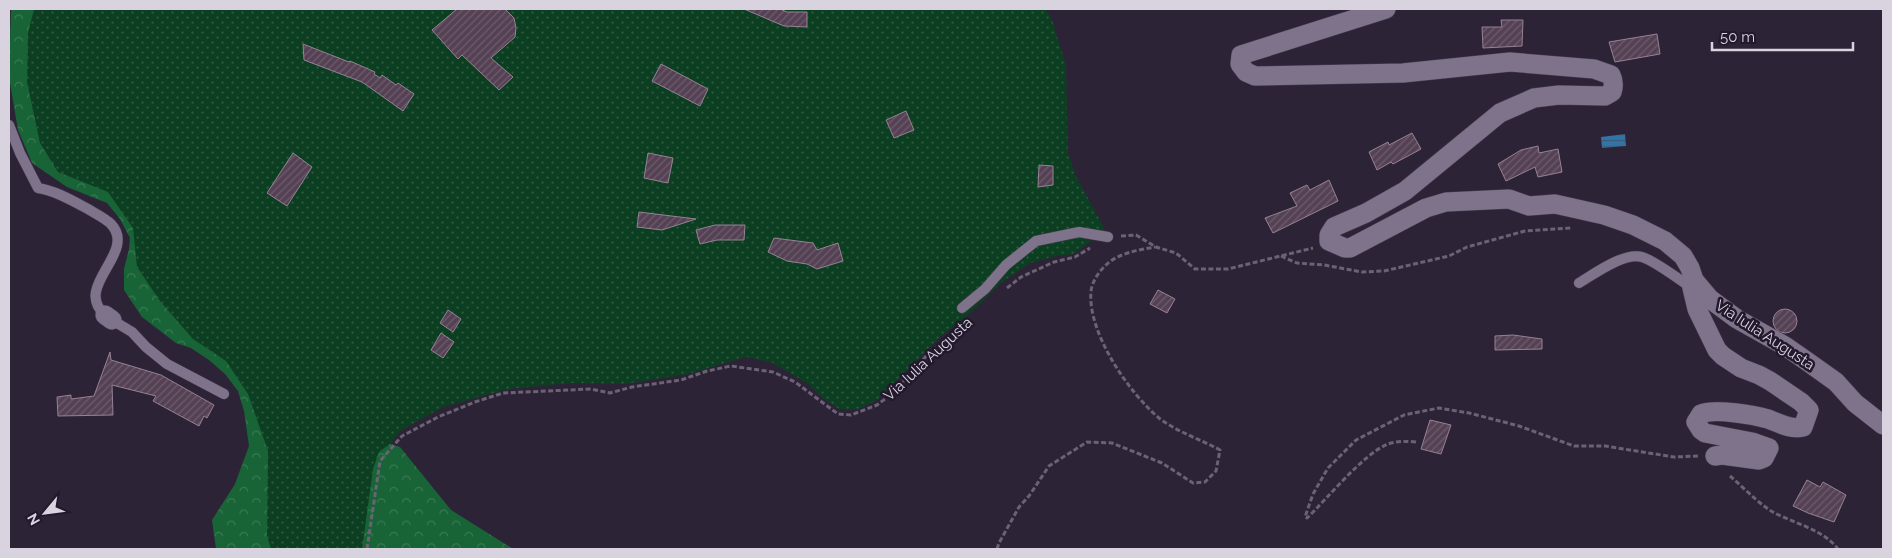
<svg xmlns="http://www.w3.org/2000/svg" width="1892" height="558" viewBox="0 0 1892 558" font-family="Raleway,sans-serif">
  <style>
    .forest { fill: url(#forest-crowns) }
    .park { fill: url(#park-dots) }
    .water { fill: url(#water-rules) }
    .building { fill: url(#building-hatch); stroke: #978195 }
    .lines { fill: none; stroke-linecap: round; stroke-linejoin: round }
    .service-casing { stroke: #494050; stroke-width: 11 }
    .minor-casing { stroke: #494050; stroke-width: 20 }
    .path { stroke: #6b6274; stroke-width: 3; stroke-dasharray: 5 2.5; stroke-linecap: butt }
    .service { stroke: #7f738c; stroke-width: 10 }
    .minor { stroke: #7f738c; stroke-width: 19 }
    .labels { text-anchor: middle; stroke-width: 5; stroke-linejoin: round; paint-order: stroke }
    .street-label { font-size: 15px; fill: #d9d3e0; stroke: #23192d }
  </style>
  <defs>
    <pattern id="forest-crowns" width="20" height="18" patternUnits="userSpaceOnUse" patternTransform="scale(1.25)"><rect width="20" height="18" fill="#186437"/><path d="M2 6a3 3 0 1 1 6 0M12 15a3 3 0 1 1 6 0" fill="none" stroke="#397954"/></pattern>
    <pattern id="park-dots" width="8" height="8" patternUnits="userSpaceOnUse" patternTransform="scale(1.25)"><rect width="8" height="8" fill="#0c3f21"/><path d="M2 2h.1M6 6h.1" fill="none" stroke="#2f5a41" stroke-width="1.8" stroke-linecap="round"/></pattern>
    <pattern id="water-rules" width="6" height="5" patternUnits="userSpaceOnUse" patternTransform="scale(1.25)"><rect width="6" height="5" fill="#3373a5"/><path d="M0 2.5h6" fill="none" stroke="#395c79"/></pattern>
    <pattern id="building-hatch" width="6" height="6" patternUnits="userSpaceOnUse" patternTransform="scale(1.25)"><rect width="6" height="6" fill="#554154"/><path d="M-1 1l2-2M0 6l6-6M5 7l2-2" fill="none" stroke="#6d5c6c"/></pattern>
  </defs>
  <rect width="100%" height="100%" fill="#2d2337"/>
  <polygon class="forest" points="11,9 134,9 387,443 400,447 451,510 513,549 216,549 212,520 235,484 249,446 244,411 238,391 225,374 209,360 191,348 176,343 142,317 124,290 124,269 129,249 130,238 120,219 107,203 67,187 32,163 18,130 9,77"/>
  <polygon class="park" points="34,9 1046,9 1052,20 1066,65 1068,153 1075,174 1105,230 1074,254 1056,256 1030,263 1002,282 969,314 940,337 877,400 856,410 839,409 824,399 808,384 771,362 746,357 688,374 625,384 570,383 508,389 443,407 400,431 391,443 379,452 373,469 362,549 271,549 267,536 268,451 248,394 226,361 193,339 160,301 137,267 133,228 108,192 58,172 40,143 27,82 28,33"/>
  <polygon class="water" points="1625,134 1626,146 1602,148 1601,137"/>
  <g class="building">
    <polygon points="457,9 505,9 514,18 516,28 515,37 491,58 513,77 499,90 462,55 458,59 432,30"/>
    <polygon points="744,9 780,9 787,12 807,12 807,27 784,26"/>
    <polygon points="1501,20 1523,20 1522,46 1483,48 1482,27 1502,27"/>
    <polygon points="1657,34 1660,54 1615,62 1609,42"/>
    <polygon points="303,44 349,62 350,61 375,72 374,74 380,78 382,75 396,85 398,83 414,94 403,111 362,82 304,60"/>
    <polygon points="661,64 708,89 700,106 652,81"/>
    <polygon points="906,111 914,130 894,138 886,120"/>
    <polygon points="1412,133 1421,149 1393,164 1391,162 1377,170 1369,152 1388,142 1389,145"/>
    <polygon points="1538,146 1539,153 1558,149 1562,172 1538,177 1535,167 1506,181 1498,164 1521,150"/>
    <polygon points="293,153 312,167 287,206 267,193"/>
    <polygon points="648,153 673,158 668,183 644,178"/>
    <polygon points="1039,165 1053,166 1053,185 1038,187"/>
    <polygon points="1329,180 1338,201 1273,233 1265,218 1297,206 1290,193 1307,185 1310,190"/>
    <polygon points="639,212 696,219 662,230 637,227"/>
    <polygon points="715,225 745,225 744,240 717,240 700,244 696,230"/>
    <polygon points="774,238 813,243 817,250 838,243 843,261 817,269 807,264 787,261 768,252"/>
    <polygon points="1158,290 1175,299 1167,313 1150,304"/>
    <circle cx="1785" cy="321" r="12"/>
    <polygon points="448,310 461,319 453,332 440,323"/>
    <polygon points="441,333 454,342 443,358 431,350"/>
    <polygon points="1513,335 1542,339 1542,349 1495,350 1495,336"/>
    <polygon points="110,352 111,360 161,375 214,405 207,418 204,416 199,426 153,401 156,396 112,385 113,415 58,416 57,397 71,395 71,399 94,396"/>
    <polygon points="1430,420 1451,425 1441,454 1421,449"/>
    <polygon points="1807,480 1820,487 1823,482 1846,495 1834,522 1808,513 1793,506"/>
  </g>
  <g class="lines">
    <g class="service-casing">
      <g id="service">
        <path d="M9 125 20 153 38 188C56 191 73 201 88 209 96 214 105 218 111 224 138 253 72 286 105 315"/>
        <path d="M1579 283C1594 274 1624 252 1642 257 1655 261 1680 280 1692 288"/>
        <polyline points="962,308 985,289 1006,265 1036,241 1079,232 1108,237"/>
        <polyline points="112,320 132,332 146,347 167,364 224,394"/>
      </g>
    </g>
    <g class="minor-casing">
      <g id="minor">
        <path d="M1386 9 1241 55 1240 64 1246 72 1255 76 1403 73 1510 62 1594 69 1611 75C1614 81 1614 86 1612 92L1605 96 1559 95 1534 98 1500 113 1405 191 1366 213 1334 227 1329 235V241L1345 248H1350L1426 208 1446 202 1509 199 1529 206 1555 204 1604 215 1633 225 1665 241 1683 256 1690 268 1694 280 1710 299 1737 319 1785 346 1808 362 1836 382 1855 403 1883 425"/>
        <path d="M1694 280 1692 288 1697 309 1717 350 1723 356 1741 368 1759 375 1770 381 1801 402 1809 410 1803 427C1791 430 1779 423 1768 419 1754 415 1714 408 1701 414L1696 422 1701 430 1705 433 1752 442 1769 448 1764 458 1759 460 1722 455 1715 456"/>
        <polyline points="105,315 112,320"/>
      </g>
    </g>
    <g class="path">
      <polyline points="1121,236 1136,235 1156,247 1176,253 1195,269 1228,269 1313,248"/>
      <polyline points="1281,256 1297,263 1324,265 1362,272 1384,271 1449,256 1467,247 1525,231 1571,228"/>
      <polyline points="1007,288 1021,277 1054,262 1075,257 1090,248"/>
      <path d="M1416 442C1406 441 1397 441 1388 444 1363 454 1328 498 1307 518L1305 517 1313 494 1328 468 1356 440 1404 415 1439 408 1469 413 1519 426 1574 446H1605L1674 457 1698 456"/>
      <path d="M1730 476C1743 487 1756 501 1771 511 1792 523 1823 529 1838 549"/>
      <polyline points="367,549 380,461 402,436 438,417 475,402 503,393 591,389 610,393 632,387 681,380 707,371 731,366 773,372 795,382 838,414 851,415 877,405 893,393 927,355 967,321"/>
      <path d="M997 549 999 543 1019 507 1029 496 1049 466 1087 442 1112 443 1162 463 1193 483 1205 482 1216 471 1220 450C1200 439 1177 432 1159 418 1129 393 1087 332 1091 291 1092 282 1099 271 1106 265 1118 253 1139 250 1155 247"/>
    </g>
    <use href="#service" class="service"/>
    <use href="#minor" class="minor"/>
  </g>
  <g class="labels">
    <g class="street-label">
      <text transform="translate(1765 335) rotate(33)" y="5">Via Iulia Augusta</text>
      <text transform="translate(928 359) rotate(-43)" y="5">Via Iulia Augusta</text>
    </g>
  </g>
  <rect width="1892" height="558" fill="none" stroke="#d9d3e0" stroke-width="20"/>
  <g transform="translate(45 513) rotate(241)" stroke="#23192d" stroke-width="4" paint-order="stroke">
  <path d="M0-4L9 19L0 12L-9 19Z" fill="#d9d3e0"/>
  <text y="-8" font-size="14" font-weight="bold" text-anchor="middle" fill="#d9d3e0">N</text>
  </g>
  <path d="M1712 42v8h141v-8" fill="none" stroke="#d9d3e0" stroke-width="2.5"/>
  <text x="1720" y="42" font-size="15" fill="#d9d3e0" stroke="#23192d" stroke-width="4" paint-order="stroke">50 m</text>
</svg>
